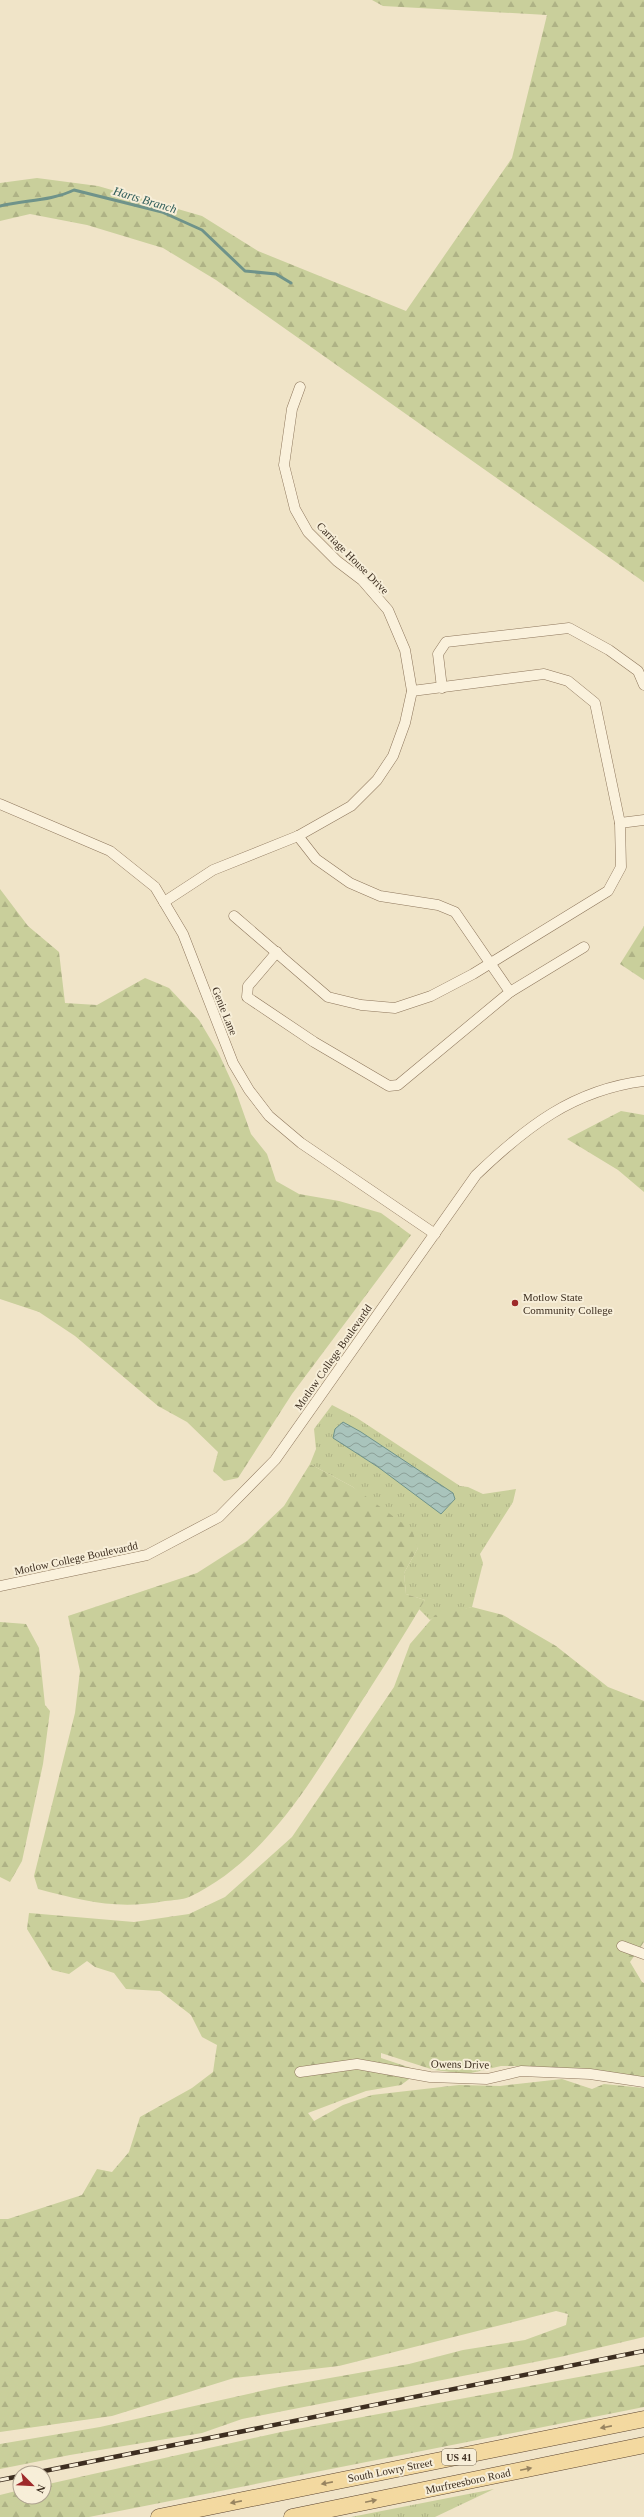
<svg xmlns="http://www.w3.org/2000/svg" width="644" height="2517" viewBox="0 0 644 2517" font-family="'Times New Roman',serif">
  <style>
    .grass { fill: url(#grass-tufts) }
    .forest { fill: url(#forest-firs) }
    .water { fill: url(#water-waves); stroke: #6f938a }
    .lines { fill: none; stroke-linecap: round; stroke-linejoin: round }
    .stream { stroke: #6f938a; stroke-width: 3 }
    .street-casing { stroke: #8d765c; stroke-width: 11 }
    .primary-casing { stroke: #5b4430; stroke-width: 17 }
    .street { stroke: #faf1dc; stroke-width: 10 }
    .primary { stroke: #f3d9a0; stroke-width: 16 }
    .rail-casing { stroke: #3d2e20; stroke-width: 4.5 }
    .rail { stroke: #f7eed8; stroke-width: 3; stroke-dasharray: 9; stroke-linecap: butt }
    .oneway { fill: #988460 }
    .poi-dot { fill: #9e2a2b; stroke: #f7eed8; stroke-width: 1.5 }
    .labels { text-anchor: middle; stroke-width: 4; stroke-linejoin: round; paint-order: stroke }
    .shield { fill: #f7eed8; stroke: #756857; stroke-width: 1 }
    .shield-label { font-size: 10px; font-weight: bold; fill: #3d2e20 }
    .street-label { font-size: 11px; fill: #3d2e20; stroke: #f7eed8 }
    .poi-label { font-size: 11px; fill: #3d2e20; stroke: #f7eed8; text-anchor: start }
    .water-label { font-size: 12px; font-style: italic; fill: #2f5d5a; stroke: #f7eed8 }
  </style>
  <defs>
    <pattern id="grass-tufts" width="24" height="20" patternUnits="userSpaceOnUse"><rect width="24" height="20" fill="#c9cf9b"/><path d="M3 7l-1-3M5 7V3M7 7l1-3M15 17l-1-3M17 17v-4M19 17l1-3" fill="none" stroke="#aeb285"/></pattern>
    <pattern id="forest-firs" width="22" height="20" patternUnits="userSpaceOnUse"><rect width="22" height="20" fill="#c9cf9b"/><path d="M5 1l3.5 6h-7zM16 11l3.5 6h-7z" fill="#aeb285"/></pattern>
    <pattern id="water-waves" width="16" height="10" patternUnits="userSpaceOnUse"><rect width="16" height="10" fill="#a9c4bc"/><path d="M0 5q4-4 8 0t8 0" fill="none" stroke="#8ba098"/></pattern>
  </defs>
  <rect width="100%" height="100%" fill="#f0e4c8"/>
  <g class="grass">
    <polygon points="332,1405 357,1418 460,1486 468,1487 483,1494 516,1489 513,1502 480,1554 483,1563 472,1607 433,1618 430,1620 419,1609 425,1600 406,1594 404,1573 418,1548 353,1487 310,1464 316,1449 314,1429"/>
    <polygon points="494,2489 435,2517 351,2517"/>
  </g>
  <g class="forest">
    <polygon points="372,0 644,0 644,582 216,280 163,248 87,225 30,214 0,221 0,183 37,178 98,186 202,216 258,251 406,311 512,158 547,15 383,6"/>
    <polygon points="0,889 28,926 59,952 65,1003 97,1005 145,978 169,988 199,1020 218,1052 235,1089 251,1134 267,1154 276,1181 299,1194 339,1201 381,1213 411,1235 292,1394 238,1478 224,1481 213,1471 218,1452 187,1422 158,1406 75,1336 39,1312 0,1299"/>
    <polygon points="644,926 644,980 620,964"/>
    <polygon points="621,1111 644,1115 644,1192 618,1170 567,1139"/>
    <path d="M310 1464 353 1487 412 1530 418 1548 404 1573 406 1594 425 1600C402 1639 377 1677 353 1715 311 1782 264 1862 189 1897 182 1900 173 1900 165 1901 117 1910 84 1901 38 1889L34 1876 75 1713 80 1671 68 1616 197 1573 247 1541 284 1506Z"/>
    <polygon points="472,1607 503,1615 556,1646 608,1687 644,1701 644,1942 630,1962 642,1982 644,1983 644,2080 527,2066 501,2066 467,2074 434,2070 381,2053 381,2058 420,2071 401,2085 366,2091 308,2113 314,2121 343,2105 372,2095 459,2085 500,2086 562,2079 592,2089 604,2084 644,2088 644,2337 560,2357 242,2419 202,2433 70,2455 0,2469 0,2444 100,2427 279,2387 409,2364 463,2350 525,2340 566,2325 568,2314 556,2311 339,2366 234,2378 112,2416 0,2432 0,2219 8,2219 82,2195 97,2169 112,2172 129,2152 140,2117 192,2088 213,2072 217,2045 202,2037 191,2015 160,1991 126,1989 114,1973 95,1967 87,1961 69,1974 52,1970 27,1929 29,1913 134,1922 189,1914 225,1897 292,1837 394,1687 410,1644 435,1615"/>
    <polygon points="0,1622 26,1624 39,1648 45,1705 50,1711 43,1764 22,1861 10,1882 0,1877"/>
    <polygon points="644,2365 644,2407 89,2517 0,2517 0,2495 20,2490 20,2497 44,2497 44,2485 281,2432"/>
  </g>
  <polygon class="water" points="343,1422 361,1432 453,1493 455,1499 441,1514 378,1467 333,1438 335,1429"/>
  <g class="lines">
    <path class="stream" d="M0 206C25 200 51 201 74 190L162 212 202 230 245 271 276 274 291 283"/>
    <g class="street-casing">
      <g id="street">
        <polyline points="442,688 438,654 446,642 569,628 609,650 638,671 644,685"/>
        <polyline points="0,804 110,851 155,887 183,934 233,1063 249,1090 269,1116 301,1143 435,1234"/>
        <polyline points="620,823 644,820"/>
        <polyline points="164,902 213,870 298,836 351,806 377,780 393,756 405,723 412,691 405,650 388,610 362,580 337,561 308,532 295,509 284,465 292,409 300,387"/>
        <polyline points="234,916 328,997 361,1005 395,1008 431,996 473,974 608,891 621,867 620,823 595,703 568,681 544,674 412,691"/>
        <polyline points="277,952 248,986 247,997 314,1042 389,1086 398,1085 510,992 455,912 438,905 380,896 350,883 316,859 298,836"/>
        <polyline points="510,992 584,947"/>
        <path d="M0 1586 147 1555 219 1517 275 1460 476 1175C526 1127 573 1090 644 1081"/>
        <polyline points="622,1946 644,1954"/>
        <polyline points="300,2072 357,2064 430,2077 487,2079 521,2071 590,2074 644,2082"/>
      </g>
    </g>
    <g class="primary-casing">
      <g id="primary">
        <polyline points="159,2517 644,2419"/>
        <polyline points="292,2517 644,2445"/>
      </g>
    </g>
    <use href="#street" class="street"/>
    <use href="#primary" class="primary"/>
    <g class="rail-casing">
      <g id="rail">
        <polyline points="34,2473 644,2351"/>
        <polyline points="0,2480 20,2476"/>
      </g>
    </g>
    <use href="#rail" class="rail"/>
  </g>
  <defs><path id="oneway-solid" d="M-6-.8H1V-3.2L6.5 0L1 3.2V.8H-6Z"/></defs>
  <g class="oneway">
    <use href="#oneway-solid" transform="translate(606 2427) rotate(169)"/>
    <use href="#oneway-solid" transform="translate(526 2469) rotate(-12)"/>
    <use href="#oneway-solid" transform="translate(327 2483) rotate(169)"/>
    <use href="#oneway-solid" transform="translate(371 2501) rotate(-12)"/>
    <use href="#oneway-solid" transform="translate(236 2502) rotate(169)"/>
  </g>
  <circle class="poi-dot" cx="515" cy="1303" r="4"/>
  <g class="labels">
    <rect class="shield" x="442" y="2449" width="34" height="16" rx="3"/>
    <g class="shield-label">
      <text x="459" y="2461">US 41</text>
    </g>
    <g class="street-label">
      <text transform="translate(353 558) rotate(45)" y="4">Carriage House Drive</text>
      <text transform="translate(225 1011) rotate(68)" y="4">Genie Lane</text>
      <text transform="translate(333 1357) rotate(-55)" y="4">Motlow College Boulevardd</text>
      <text transform="translate(76 1558) rotate(-12)" y="4">Motlow College Boulevardd</text>
      <text transform="translate(460 2064) rotate(1)" y="4">Owens Drive</text>
      <text transform="translate(390 2470) rotate(-11)" y="4">South Lowry Street</text>
      <text transform="translate(468 2481) rotate(-12)" y="4">Murfreesboro Road</text>
    </g>
    <g class="poi-label">
      <text x="523" y="1301">Motlow State<tspan x="523" dy="13">Community College</tspan></text>
    </g>
    <g class="water-label">
      <text transform="translate(145 200) rotate(17)" y="4">Harts Branch</text>
    </g>
  </g>
  <g transform="translate(32 2485) rotate(114)"><circle r="19" fill="#f7eed8" stroke="#ada18e"/>
  <path d="M0-3L7 15L0 10L-7 15Z" fill="#9e2a2b"/>
  <text y="-6" font-size="11" font-weight="bold" text-anchor="middle" fill="#3d2e20">N</text>
  </g>
</svg>
